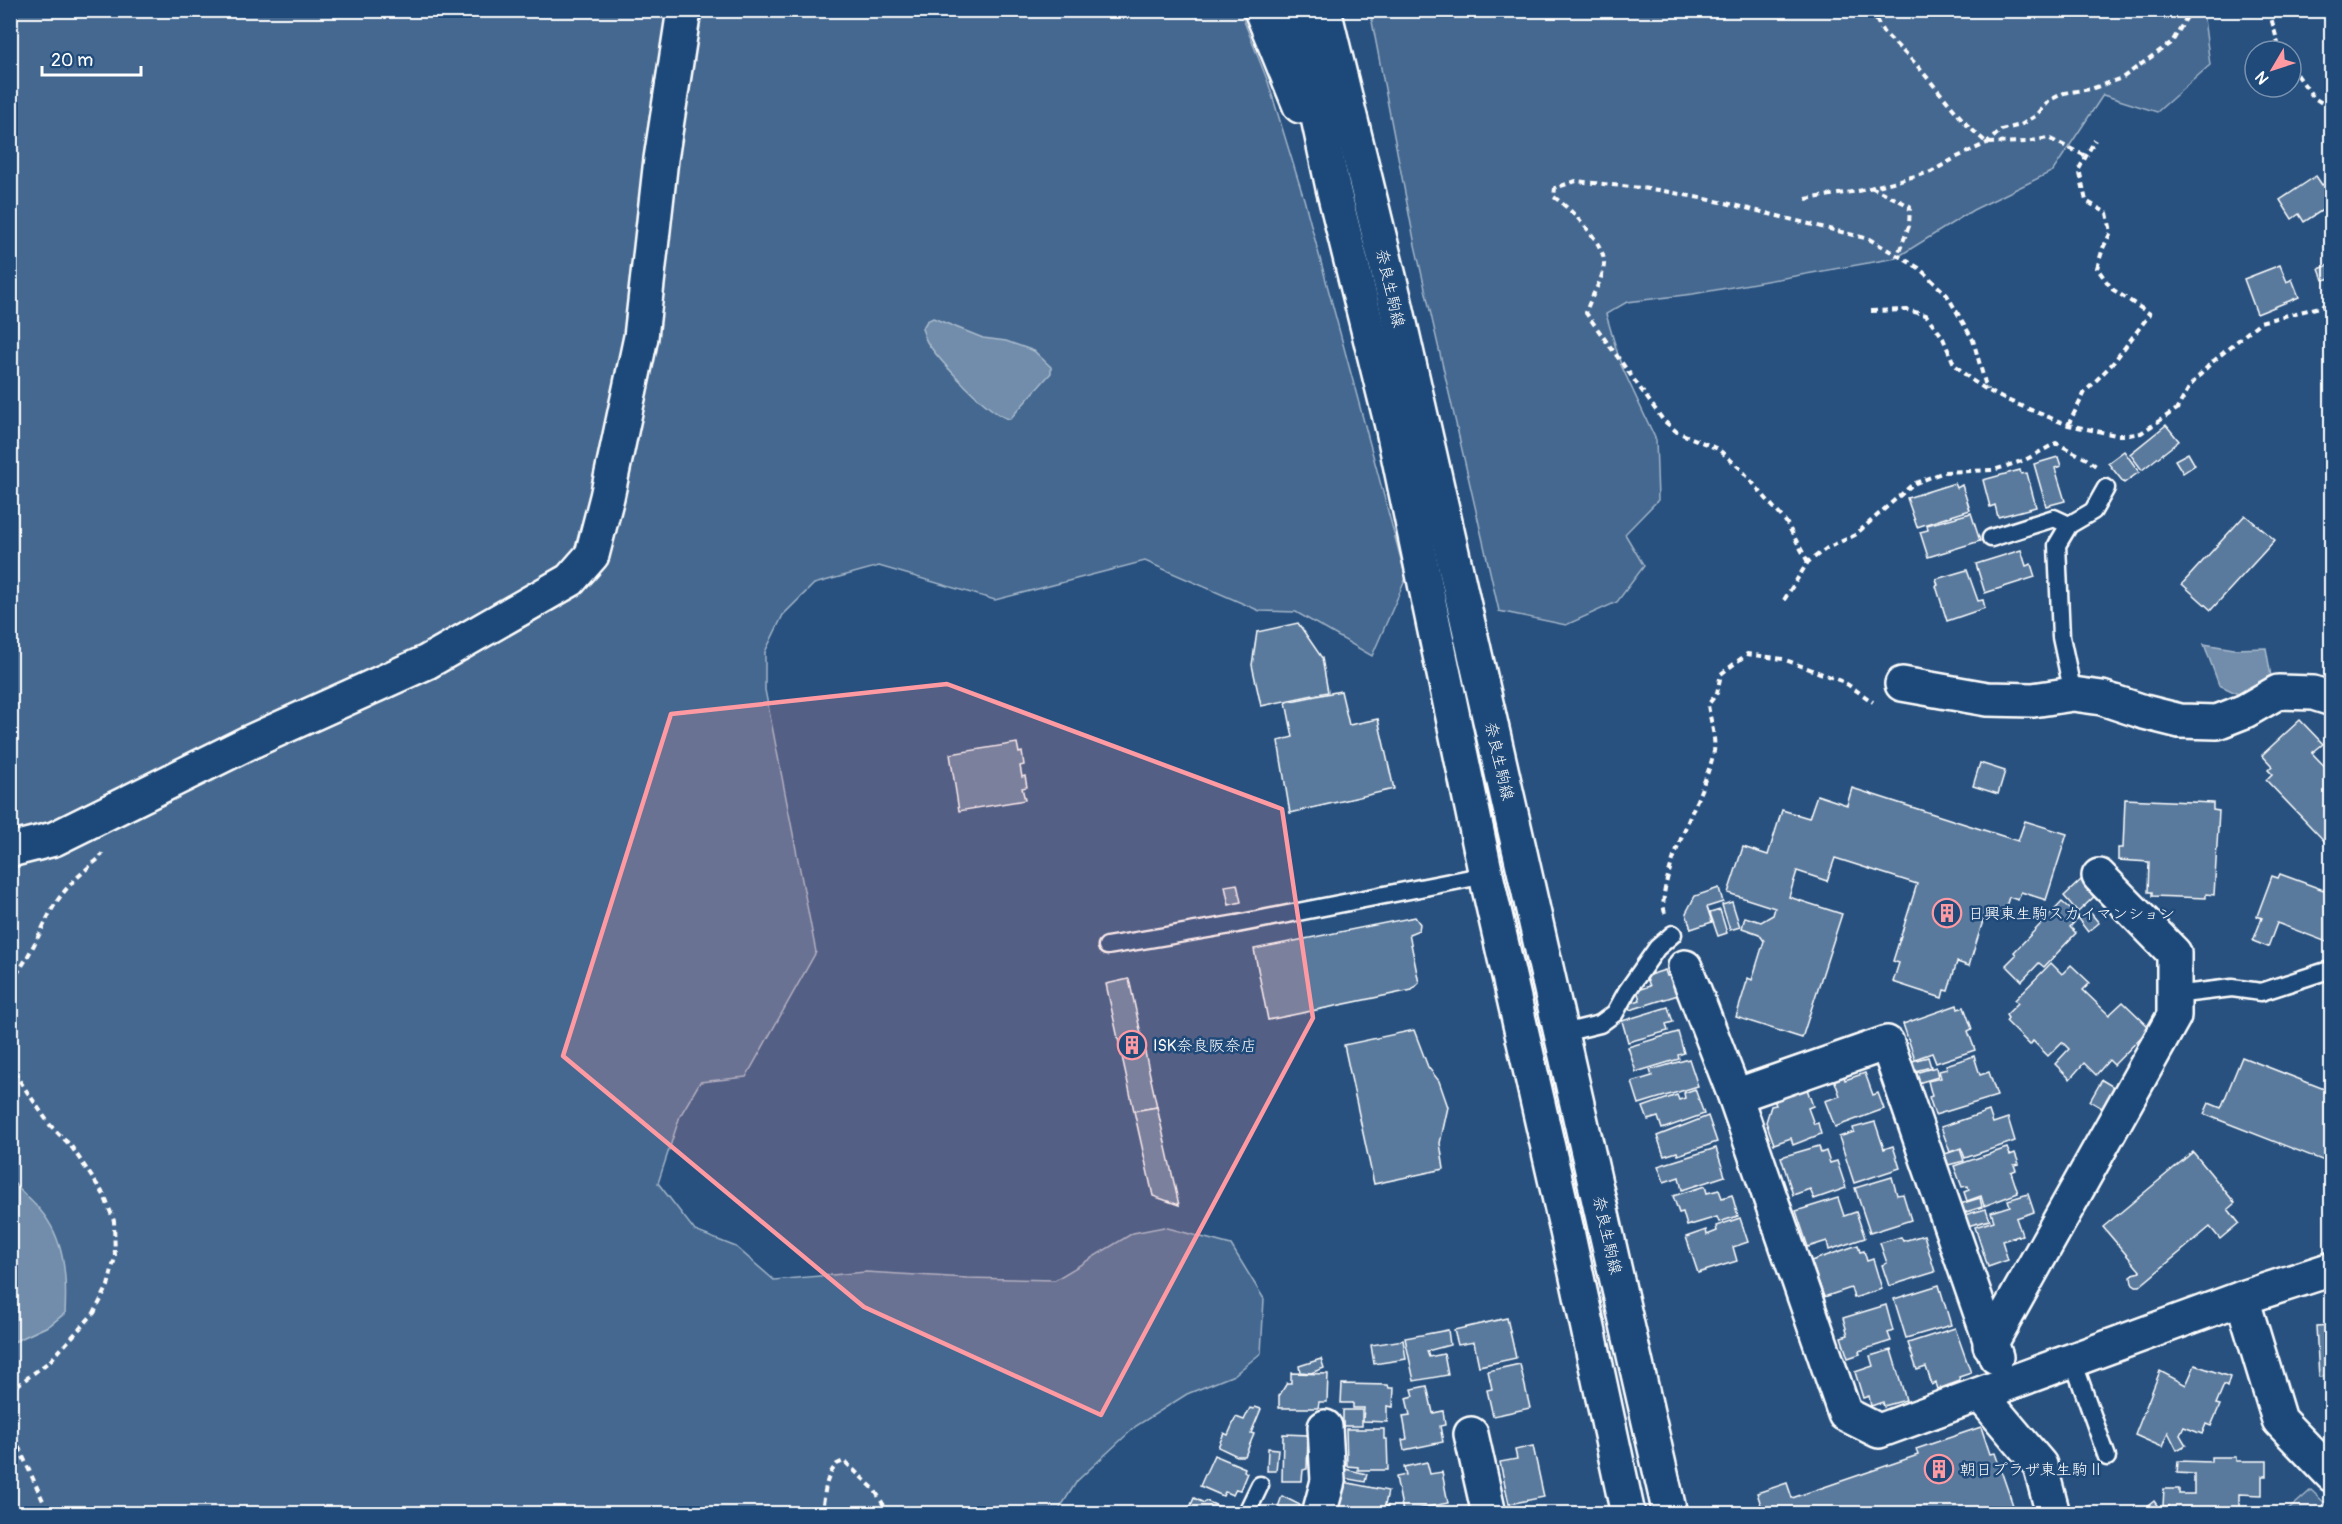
<svg xmlns="http://www.w3.org/2000/svg" width="2342" height="1524" viewBox="0 0 2342 1524" font-family="Pangolin,'Klee One',sans-serif">
  <style>
    .green { fill: #446890; stroke: #a2b4c8; stroke-width: 1.5 }
    .water { fill: #718dab; stroke: #aabbcd; stroke-width: 1.5 }
    .building { fill: #5a7a9d; stroke: #fff; stroke-width: 1.5 }
    .lines { fill: none; stroke-linecap: round; stroke-linejoin: round }
    .service-casing { stroke: #fff; stroke-width: 21 }
    .minor-casing { stroke: #fff; stroke-width: 38 }
    .primary-casing { stroke: #fff; stroke-width: 38 }
    .path { stroke: #fff; stroke-width: 4; stroke-dasharray: 6 4.5; stroke-linecap: butt }
    .service { stroke: #1f4a7a; stroke-width: 16 }
    .minor { stroke: #1f4a7a; stroke-width: 33 }
    .primary { stroke: #1f4a7a; stroke-width: 33 }
    .marked { fill: #ff9aa2; fill-opacity: 0.2; stroke: #ff9aa2; stroke-width: 4.5; stroke-linejoin: round }
    .labels { text-anchor: middle; stroke-width: 5; stroke-linejoin: round; paint-order: stroke }
    .street-label { font-size: 16px; fill: #fff; stroke: #1f4a7a }
    .poi-label { font-size: 16px; fill: #fff; stroke: #1f4a7a; text-anchor: start }
  </style>
  <rect width="100%" height="100%" fill="#28517f"/>
  <filter id="ink" filterUnits="userSpaceOnUse"><feTurbulence type="fractalNoise" baseFrequency=".0167" numOctaves="2"/><feDisplacementMap in="SourceGraphic" scale="12" xChannelSelector="R" yChannelSelector="G"/><feConvolveMatrix kernelMatrix="1 2 1 2 8 2 1 2 1" color-interpolation-filters="sRGB"/></filter>
  <g filter="url(#ink)">
    <g class="green">
      <path d="M11 11H1240L1268 82 1304 199 1406 578 1372 656 1296 612 1260 611 1145 561 995 600 879 566 814 584 783 615 765 652V690L816 952 746 1077 700 1082 680 1116 658 1183 695 1231 736 1247 774 1280 866 1272 967 1278 1055 1280 1133 1233 1164 1227 1231 1245 1264 1299 1261 1353 1234 1375 1187 1394 1136 1426 1077 1481 1057 1513 151 1514C137 1510 128 1508 114 1514L11 1513V1343L50 1325 65 1313 20 1190 11 1180Z"/>
      <polygon points="1370,11 2203,11 2210,65 2157,112 2103,95 2053,171 1973,210 1896,258 1693,294 1627,302 1606,314 1621,365 1656,440 1658,500 1625,534 1644,566 1617,602 1566,625 1499,611 1415,245"/>
      <polygon points="2311,1490 2331,1509 2331,1513 2285,1513"/>
    </g>
    <g class="water">
      <path d="M933 318 983 338 1006 341 1034 351 1051 367V373L1010 419C991 417 939 360 927 342 925 339 924 333 922 329L927 321Z"/>
      <polygon points="2204,644 2234,649 2266,648 2272,682 2238,694 2219,685"/>
      <path d="M11 1180C20 1191 31 1200 40 1210 65 1239 67 1277 65 1313L50 1325 11 1343Z"/>
    </g>
    <g class="building">
      <polygon points="2316,176 2322,185 2332,179 2332,204 2304,222 2299,214 2292,219 2280,200"/>
      <polygon points="2332,249 2332,278 2323,280 2319,269 2329,265"/>
      <polygon points="2280,265 2287,282 2292,279 2299,297 2257,314 2244,279"/>
      <polygon points="2166,425 2179,441 2142,470 2130,454"/>
      <polygon points="2124,451 2139,472 2124,483 2108,463"/>
      <polygon points="2188,453 2195,465 2183,473 2175,460"/>
      <polygon points="2058,457 2061,466 2055,468 2065,501 2046,506 2034,464"/>
      <polygon points="2020,470 2021,474 2027,473 2036,507 1998,517 1995,505 1990,507 1983,480"/>
      <polygon points="1955,483 1957,488 1962,485 1970,510 1917,527 1907,498"/>
      <polygon points="1971,513 1980,541 1928,557 1920,532 1928,530 1927,525"/>
      <polygon points="2245,515 2275,540 2211,610 2182,584"/>
      <polygon points="2021,550 2026,566 2031,564 2035,577 1985,593 1976,564"/>
      <polygon points="1967,570 1978,601 1983,600 1985,608 1947,621 1936,586 1938,585 1936,579"/>
      <polygon points="1298,623 1322,658 1328,692 1261,706 1252,665 1257,632"/>
      <polygon points="1341,691 1349,725 1378,719 1394,789 1290,813 1278,741 1293,737 1286,702"/>
      <polygon points="2300,720 2323,744 2312,753 2332,774 2332,849 2266,780 2272,774 2268,770 2272,766 2262,755"/>
      <polygon points="1017,743 1019,753 1022,752 1024,765 1020,766 1022,777 1025,776 1027,787 1022,788 1025,800 959,811 950,754"/>
      <polygon points="1980,763 2005,771 1998,794 1973,786"/>
      <polygon points="1852,788 2018,841 2025,821 2067,834 2046,900 2021,892 2018,900 2009,897 2004,913 1987,908 1969,966 1957,962 1948,991 1944,990 1942,998 1893,982 1899,963 1893,961 1917,884 1835,858 1827,881 1797,871 1789,897 1842,914 1802,1038 1736,1017 1748,978 1752,980 1764,941 1759,934 1742,928 1745,917 1761,922 1773,915 1775,908 1728,893 1743,847 1768,855 1782,810 1809,818 1817,795 1847,805"/>
      <polygon points="2125,799 2213,803 2213,810 2219,811 2214,895 2206,894 2206,898 2152,896 2152,892 2148,892 2149,862 2118,860 2118,848 2123,848"/>
      <polygon points="2280,874 2332,893 2332,944 2277,923 2268,947 2253,941 2262,918 2257,916 2272,876 2278,878"/>
      <polygon points="2081,880 2096,895 2078,912 2064,896"/>
      <polygon points="1237,884 1241,902 1229,905 1225,886"/>
      <polygon points="1719,888 1723,902 1707,907 1712,922 1691,929 1686,913 1695,896"/>
      <polygon points="1732,902 1740,927 1730,930 1722,905"/>
      <polygon points="2062,902 2079,917 2070,927 2076,933 2044,967 2039,963 2022,981 2006,965 2016,955 2014,952"/>
      <polygon points="1720,910 1727,933 1718,936 1710,913"/>
      <polygon points="2089,911 2099,923 2088,932 2078,919"/>
      <polygon points="1415,917 1420,924 1419,930 1409,934 1419,983 1412,990 1268,1020 1254,949"/>
      <polygon points="2051,963 2062,974 2071,965 2090,983 2083,990 2109,1015 2123,1002 2150,1028 2114,1065 2109,1060 2096,1075 2084,1063 2070,1079 2055,1064 2069,1049 2062,1042 2048,1056 2033,1041 2030,1045 2006,1021 2008,1018 2006,1015 2018,1003 2015,1000"/>
      <polygon points="1665,970 1667,976 1671,975 1678,995 1630,1010 1628,1004 1640,1000 1637,990 1650,986 1646,976"/>
      <polygon points="1129,979 1157,1107 1134,1111 1106,984"/>
      <polygon points="1957,1005 1958,1009 1964,1007 1972,1029 1968,1031 1975,1050 1936,1063 1932,1053 1915,1059 1903,1024"/>
      <polygon points="1668,1007 1673,1022 1666,1024 1668,1031 1628,1042 1622,1021"/>
      <polygon points="1414,1030 1428,1067 1439,1081 1448,1107 1440,1143 1444,1169 1374,1184 1344,1045"/>
      <polygon points="1678,1032 1684,1053 1678,1055 1679,1059 1636,1072 1628,1047"/>
      <polygon points="1974,1056 1980,1075 1989,1072 1997,1096 1935,1115 1929,1097 1932,1096 1928,1081 1941,1078 1939,1071 1947,1069 1946,1065"/>
      <polygon points="1928,1057 1931,1067 1915,1071 1912,1061"/>
      <polygon points="2242,1057 2332,1092 2332,1164 2204,1114 2209,1103 2221,1108"/>
      <polygon points="1689,1059 1698,1086 1639,1104 1632,1082 1652,1076 1650,1070"/>
      <polygon points="1936,1067 1938,1077 1918,1083 1915,1073"/>
      <polygon points="1865,1073 1873,1095 1878,1093 1884,1109 1835,1127 1825,1101 1840,1096 1834,1079 1844,1076 1845,1080"/>
      <polygon points="2102,1080 2117,1089 2105,1110 2090,1101"/>
      <polygon points="1695,1089 1704,1114 1662,1129 1658,1117 1648,1120 1643,1107 1677,1095 1679,1100 1685,1098 1684,1093"/>
      <polygon points="1807,1089 1813,1106 1808,1108 1814,1124 1818,1123 1821,1134 1793,1145 1791,1138 1774,1144 1766,1122 1771,1106 1776,1105 1774,1100"/>
      <polygon points="1157,1107 1179,1205 1153,1196 1134,1111"/>
      <polygon points="1989,1111 1993,1123 2008,1118 2015,1141 1965,1158 1961,1148 1950,1152 1941,1127"/>
      <polygon points="1708,1116 1717,1142 1678,1155 1677,1152 1664,1156 1657,1136"/>
      <polygon points="1875,1122 1884,1149 1893,1146 1900,1168 1854,1183 1839,1137 1854,1132 1853,1128"/>
      <polygon points="1819,1146 1821,1153 1826,1151 1830,1163 1837,1161 1846,1188 1814,1199 1810,1189 1793,1195 1781,1157"/>
      <polygon points="1716,1148 1725,1176 1682,1190 1679,1177 1664,1182 1658,1166"/>
      <polygon points="2007,1148 2010,1155 2015,1153 2019,1164 2014,1165 2016,1170 2011,1172 2018,1193 1984,1206 1981,1196 1967,1201 1964,1192 1969,1190 1968,1186 1962,1187 1954,1166"/>
      <polygon points="1960,1149 1964,1161 1948,1165 1945,1154"/>
      <polygon points="2193,1152 2235,1203 2228,1209 2239,1223 2220,1239 2210,1227 2140,1286 2136,1286 2132,1283 2131,1277 2133,1274 2141,1272 2103,1227"/>
      <polygon points="1892,1177 1897,1195 1903,1194 1911,1220 1870,1233 1855,1188"/>
      <polygon points="1705,1186 1707,1193 1719,1190 1722,1198 1732,1195 1738,1216 1719,1222 1717,1217 1687,1226 1683,1212 1679,1213 1673,1196"/>
      <polygon points="2028,1194 2034,1212 2016,1218 2022,1235 2002,1241 2008,1260 1988,1267 1975,1227 1994,1221 1991,1212 2010,1206 2008,1200"/>
      <polygon points="1838,1198 1844,1216 1856,1212 1865,1238 1829,1250 1827,1241 1808,1247 1796,1211"/>
      <polygon points="1980,1198 1982,1207 1963,1213 1960,1204"/>
      <polygon points="1986,1209 1990,1220 1967,1226 1964,1215"/>
      <polygon points="1740,1218 1748,1242 1733,1247 1737,1261 1698,1273 1686,1237 1706,1230 1707,1235 1717,1231 1716,1226"/>
      <polygon points="1924,1235 1935,1272 1889,1286 1882,1265 1887,1263 1880,1243 1901,1237 1903,1241"/>
      <polygon points="1858,1245 1860,1252 1864,1251 1867,1261 1873,1259 1882,1289 1854,1298 1851,1288 1824,1297 1811,1261"/>
      <polygon points="1939,1285 1951,1325 1906,1338 1894,1299"/>
      <polygon points="1886,1305 1893,1331 1888,1333 1891,1341 1859,1351 1860,1354 1848,1358 1841,1337 1848,1335 1843,1318"/>
      <polygon points="1507,1318 1516,1358 1479,1366 1474,1342 1458,1345 1454,1330"/>
      <polygon points="2332,1325 2332,1376 2319,1377 2316,1326"/>
      <polygon points="1955,1328 1971,1373 1959,1377 1960,1381 1938,1389 1936,1383 1932,1385 1926,1367 1917,1370 1908,1343"/>
      <polygon points="1448,1330 1450,1345 1427,1351 1429,1357 1444,1354 1448,1375 1414,1381 1405,1338"/>
      <polygon points="1403,1340 1406,1359 1374,1364 1371,1345"/>
      <polygon points="1891,1350 1906,1400 1884,1406 1883,1402 1871,1406 1869,1396 1863,1398 1855,1372 1873,1366 1870,1356"/>
      <polygon points="1321,1359 1324,1368 1311,1373 1300,1372 1299,1366"/>
      <polygon points="1520,1364 1530,1408 1493,1416 1487,1390 1492,1389 1488,1371"/>
      <polygon points="2195,1365 2230,1377 2227,1387 2224,1385 2216,1404 2220,1405 2211,1426 2206,1424 2202,1434 2184,1427 2180,1435 2186,1445 2177,1450 2168,1432 2162,1447 2135,1435 2160,1371 2186,1385"/>
      <polygon points="1291,1373 1328,1374 1327,1402 1319,1402 1318,1408 1279,1408 1279,1396 1287,1383 1291,1383"/>
      <polygon points="1342,1384 1388,1385 1389,1388 1394,1388 1393,1407 1387,1406 1387,1422 1363,1421 1364,1408 1353,1408 1353,1403 1341,1403"/>
      <polygon points="1427,1386 1433,1413 1443,1411 1445,1425 1440,1426 1443,1442 1404,1450 1402,1440 1407,1439 1403,1416 1410,1415 1406,1398 1414,1396 1412,1389"/>
      <polygon points="1255,1407 1261,1409 1251,1433 1254,1434 1245,1456 1237,1456 1218,1447 1224,1433 1228,1435 1236,1417 1244,1420 1250,1408 1254,1409"/>
      <rect x="1343" y="1410" width="19" height="16"/>
      <polygon points="1981,1427 1990,1454 1995,1453 2016,1514 1764,1514 1757,1493 1787,1483 1792,1498 1918,1455 1916,1449"/>
      <polygon points="1346,1429 1384,1429 1384,1439 1387,1439 1388,1470 1358,1470 1358,1467 1347,1466"/>
      <polygon points="1283,1434 1308,1435 1307,1469 1303,1470 1302,1481 1282,1481"/>
      <polygon points="1533,1446 1544,1497 1509,1504 1500,1462 1517,1459 1515,1450"/>
      <polygon points="1268,1448 1278,1449 1276,1471 1267,1471"/>
      <polygon points="1214,1455 1245,1468 1244,1471 1247,1473 1240,1490 1236,1489 1233,1495 1225,1492 1223,1496 1200,1486"/>
      <polygon points="2211,1457 2236,1457 2236,1461 2267,1461 2267,1476 2262,1476 2262,1495 2239,1494 2239,1513 2243,1514 2169,1514 2169,1506 2163,1506 2164,1489 2179,1489 2179,1494 2194,1494 2194,1474 2177,1473 2178,1461 2211,1462"/>
      <polygon points="1427,1462 1430,1474 1442,1472 1448,1503 1403,1512 1396,1477 1406,1475 1404,1467"/>
      <polygon points="1345,1469 1367,1474 1365,1482 1343,1478"/>
      <polygon points="1344,1482 1388,1491 1385,1505 1388,1506 1387,1514 1337,1514"/>
      <polygon points="1282,1496 1300,1505 1296,1514 1278,1507"/>
      <polygon points="1194,1498 1204,1503 1206,1501 1227,1510 1225,1514 1187,1514"/>
      <polygon points="2154,1501 2163,1514 2146,1514 2143,1510"/>
    </g>
    <g class="lines">
      <g class="service-casing">
        <g id="service">
          <polyline points="1991,538 2054,518 2069,525"/>
          <polyline points="2073,694 2061,637 2057,545 2069,525 2093,511 2106,488"/>
          <polyline points="1107,946 1237,924 1486,875"/>
          <polyline points="2174,995 2232,988 2261,992 2326,971 2332,972"/>
          <polyline points="1563,1033 1600,1024 1615,1013 1627,991 1657,948 1673,934"/>
          <polyline points="2073,1361 2107,1457"/>
          <polyline points="1246,1514 1260,1485"/>
        </g>
      </g>
      <g class="minor-casing">
        <g id="minor">
          <polyline points="1902,684 1987,699 2033,700 2073,694 2102,698 2144,712 2180,721 2217,722 2245,711 2278,692 2313,693 2332,699"/>
          <polyline points="10,850 54,839 250,742 427,662 570,580 592,555 607,497 641,337 661,159 684,10"/>
          <polyline points="1685,967 1735,1096 1845,1414 1879,1431 2242,1298 2332,1269"/>
          <polyline points="1735,1096 1887,1043 1996,1357"/>
          <polyline points="2242,1298 2279,1420 2332,1475"/>
          <polyline points="1990,1345 2174,1016 2174,953 2099,876"/>
          <polyline points="1981,1395 2040,1465 2053,1514"/>
          <polyline points="1471,1434 1489,1514"/>
          <polyline points="1319,1514 1328,1481 1325,1427"/>
        </g>
      </g>
      <g class="primary-casing">
        <g id="primary">
          <polyline points="1261,10 1300,106"/>
          <polyline points="1295,10 1333,188 1393,430 1486,875 1567,1231 1628,1514"/>
          <polyline points="1324,10 1394,297 1670,1514"/>
        </g>
      </g>
      <g class="path">
        <polyline points="1871,10 1883,32 1915,63 1967,125 1987,143 2026,142 2048,138 2086,156"/>
        <polyline points="2269,10 2280,51"/>
        <polyline points="2291,66 2314,98 2332,109"/>
        <polyline points="1871,187 1910,206 1909,226 1897,257"/>
        <polyline points="1806,199 1858,191 1931,172 1955,158 1987,143 2001,130 2021,125 2037,115 2050,100 2064,93 2091,89 2122,78 2172,42 2191,10"/>
        <polyline points="1871,311 1907,310 1926,315 1942,336 1954,364 1970,379 1987,390 2002,398 2068,425 2116,435 2129,435 2141,433 2177,409 2190,386 2210,364 2260,322 2332,304"/>
        <polyline points="2068,425 2085,392 2113,363 2150,314 2112,289 2097,268 2103,248 2111,232 2107,213 2086,201 2079,169 2095,140"/>
        <path d="M1808 562 1786 522 1741 469 1718 449 1677 432 1663 420 1586 313C1590 296 1603 282 1604 264 1606 244 1570 208 1554 197L1555 188 1576 181 1659 190 1726 203 1869 239 1919 268 1947 295 1973 340 1987 390"/>
        <polyline points="1784,600 1808,562 1827,548 1855,535 1913,484 1944,472 1994,470 2025,460 2056,443 2085,458 2096,466"/>
        <path d="M1665 913C1654 881 1707 789 1714 751 1716 737 1710 719 1708 705L1717 693 1721 674 1747 654 1783 659 1844 682 1873 702"/>
        <path d="M10 983C28 960 38 936 51 911 63 889 82 872 101 857L102 853"/>
        <polyline points="10,1062 17,1077 50,1125 71,1146 104,1195 114,1221 115,1257 108,1286 94,1313 50,1361 15,1387 10,1394"/>
        <polyline points="10,1428 49,1514"/>
        <path d="M821 1514C826 1494 823 1480 837 1464L844 1461 874 1489 889 1514"/>
      </g>
      <use href="#service" class="service"/>
      <use href="#minor" class="minor"/>
      <use href="#primary" class="primary"/>
    </g>
  </g>
  <path class="marked" d="M947 684 1282 809 1313 1018 1101 1415 864 1307 563 1056 671 714Z"/>
  <defs>
    <g id="building-ring" transform="scale(1.5)"><circle r="9.5" fill="#1f4a7a" stroke="#ff9aa2" stroke-width="1.5"/><path d="M-4-6H4V6H1V3H-1V6H-4ZM-2.5-4.3h1.7v1.8h-1.7ZM.8-4.3h1.7v1.8H.8ZM-2.5-1h1.7V.8h-1.7ZM.8-1h1.7V.8H.8Z" fill="#ff9aa2"/></g>
  </defs>
  <g fill-rule="evenodd">
    <use href="#building-ring" x="1947" y="913"/>
    <use href="#building-ring" x="1132" y="1045"/>
    <use href="#building-ring" x="1939" y="1469"/>
  </g>
  <g class="labels">
    <g class="street-label">
      <text transform="translate(1391 288) rotate(77)" y="6">奈良生駒線</text>
      <text transform="translate(1500 761) rotate(77)" y="6">奈良生駒線</text>
      <text transform="translate(1608 1235) rotate(77)" y="6">奈良生駒線</text>
    </g>
    <g class="poi-label">
      <text x="1968" y="919">日興東生駒スカイマンション</text>
      <text x="1153" y="1051">ISK奈良阪奈店</text>
      <text x="1960" y="1475">朝日プラザ東生駒Ⅱ</text>
    </g>
  </g>
  <rect width="2342" height="1524" fill="none" stroke="#1f4a7a" stroke-width="36"/>
  <rect x="18" y="18" width="2306" height="1488" fill="none" stroke="#fff" stroke-width="2" filter="url(#ink)"/>
  <g transform="translate(2273 69) rotate(231)"><circle r="28" fill="#1f4a7a" stroke="#7992af" stroke-width="1.5"/>
  <path d="M0-4.5L10 22L0 15L-10 22Z" fill="#ff9aa2"/>
  <text y="-9" font-size="16" font-weight="bold" text-anchor="middle" fill="#ffffff">N</text>
  </g>
  <path d="M42 66v9h99v-9" fill="none" stroke="#ffffff" stroke-width="3"/>
  <text x="51" y="66" font-size="18" fill="#ffffff" stroke="#1f4a7a" stroke-width="4.5" paint-order="stroke">20 m</text>
</svg>
